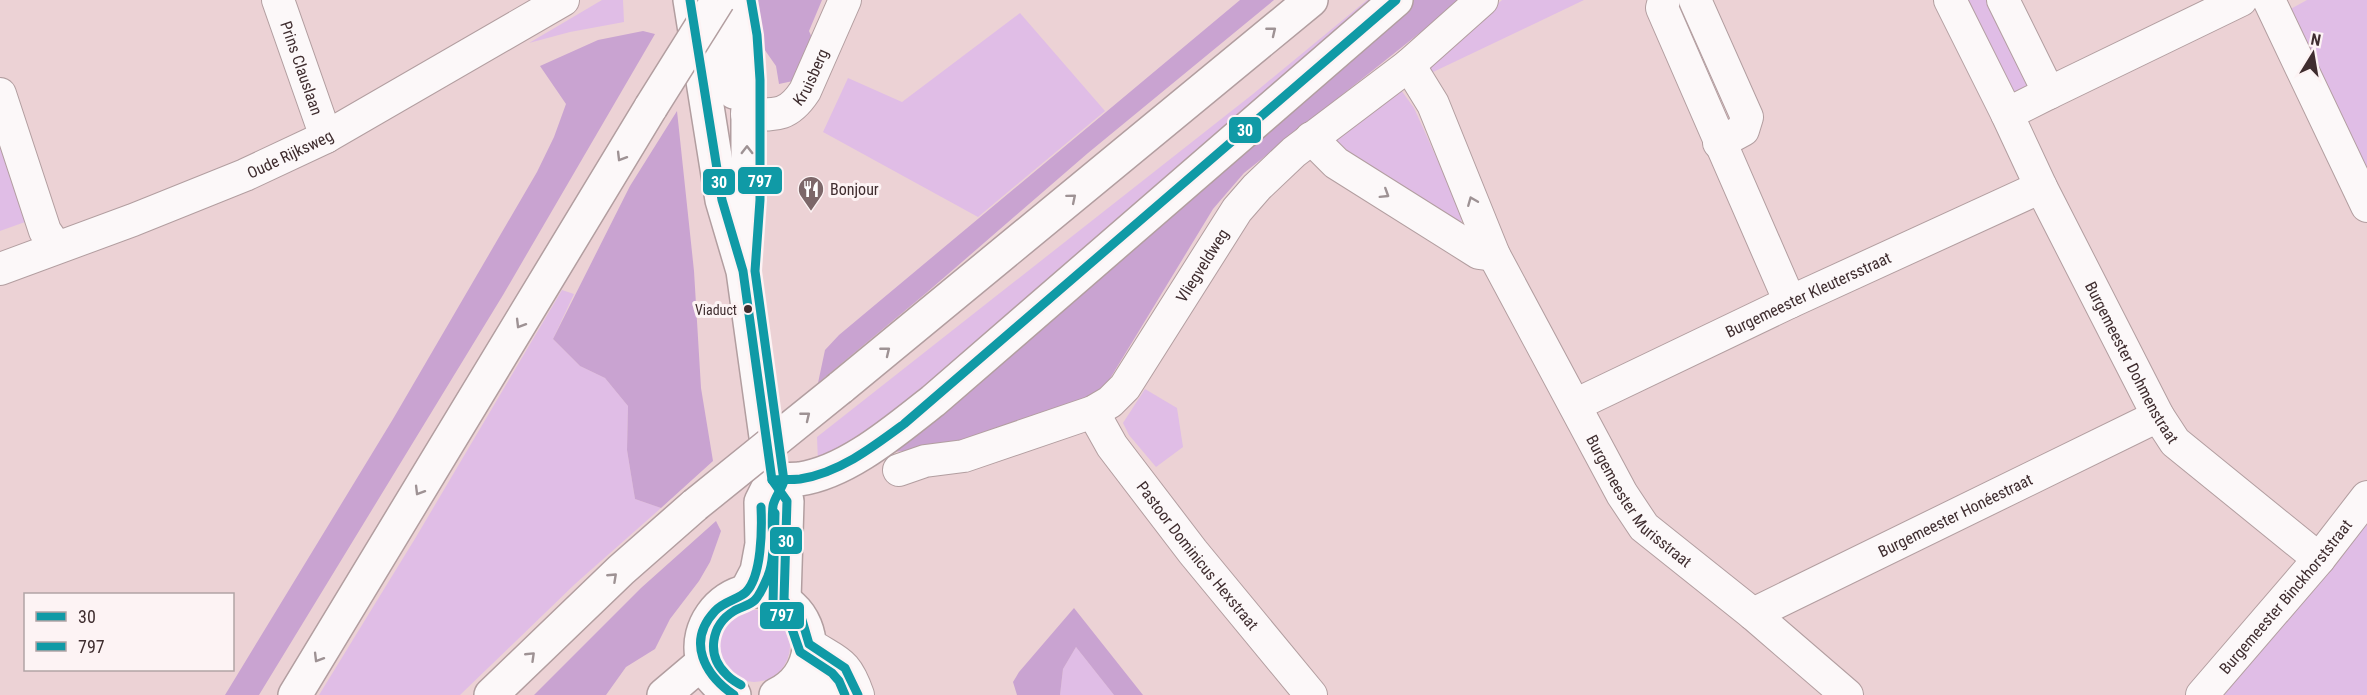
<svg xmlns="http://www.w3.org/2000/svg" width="2367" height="695" viewBox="0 0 2367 695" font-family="'Roboto Condensed',sans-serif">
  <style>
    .green { fill: #e0bde6 }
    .forest { fill: #c9a3d1 }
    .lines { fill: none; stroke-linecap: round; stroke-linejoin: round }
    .minor-casing { stroke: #b29ea0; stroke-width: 34 }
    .major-casing { stroke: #b29ea0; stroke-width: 36 }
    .highway-casing { stroke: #b29ea0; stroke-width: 36 }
    .minor { stroke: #fcf8f9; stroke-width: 32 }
    .major { stroke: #fcf8f9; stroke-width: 33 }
    .highway { stroke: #fcf8f9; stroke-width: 33 }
    .highway-bridge-casing { stroke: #b29ea0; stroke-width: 36; stroke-linecap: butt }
    .highway-bridge { stroke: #fcf8f9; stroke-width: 33 }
    .bus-1-casing { stroke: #fdf3f4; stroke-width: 14 }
    .bus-2-casing { stroke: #fdf3f4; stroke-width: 14 }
    .bus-1 { stroke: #109aa6; stroke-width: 9 }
    .bus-2 { stroke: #109aa6; stroke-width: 9 }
    .oneway { stroke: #9e9294 }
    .bus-dot { fill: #3f2d2f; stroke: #fdf3f4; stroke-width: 2 }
    .labels { text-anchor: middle; stroke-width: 6; stroke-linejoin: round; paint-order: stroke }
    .bus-label { font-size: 14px; fill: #3f2d2f; stroke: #fdf3f4; text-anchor: end }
    .street-label { font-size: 16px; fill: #3f2d2f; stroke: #fdf3f4 }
    .poi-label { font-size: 16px; fill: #3f2d2f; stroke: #fdf3f4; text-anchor: start }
    .line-badge { stroke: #fdf3f4; stroke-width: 2 }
    .badge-label { font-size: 16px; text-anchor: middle; font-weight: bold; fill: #fff }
  </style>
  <rect width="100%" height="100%" fill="#ecd2d5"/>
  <g class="green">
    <polygon points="602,0 623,0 624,22 570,32 529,43"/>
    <polygon points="1367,0 1376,0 908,409 818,462 817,437 1253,94"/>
    <polygon points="1502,0 1584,0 1431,73 1428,65"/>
    <polygon points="1961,0 1993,0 2037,88 2011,100"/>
    <polygon points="2307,0 2367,0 2367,184 2287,11"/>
    <polygon points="1020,13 1105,111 978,217 823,132 848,78 902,102"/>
    <polygon points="1401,90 1414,108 1462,214 1461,225 1343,154 1335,138"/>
    <polygon points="0,132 15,178 25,222 0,231"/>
    <polygon points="562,290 574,294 553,339 580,366 605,378 628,406 627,450 635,499 661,508 575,584 460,695 319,695 416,537"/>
    <polygon points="1145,389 1177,408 1183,447 1156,467 1129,435 1123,423"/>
    <polygon points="2367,510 2367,695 2219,695"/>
    <circle cx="754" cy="646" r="36"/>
    <polygon points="1076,647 1114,695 1060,695 1063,669"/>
  </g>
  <g class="forest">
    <polygon points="756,0 822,0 809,31 813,40 793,81 779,84 776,66 762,46"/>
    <polygon points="1240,0 1274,0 1088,153 925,294 818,383 825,350 839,335"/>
    <polygon points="1408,0 1461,0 1244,173 1213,209 1097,400 941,450 884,452"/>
    <polygon points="643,31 655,34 503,295 259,695 225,695 393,419 537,172 554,137 566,104 540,66 598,40"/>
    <polygon points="677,111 694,271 701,388 713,461 661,508 635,499 627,450 628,406 605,378 580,366 553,339 630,186"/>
    <polygon points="716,521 721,531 710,562 699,581 670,619 655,649 626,667 606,695 534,695 641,588"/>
    <polygon points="1074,608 1143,695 1114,695 1076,647 1063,669 1060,695 1017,695 1013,682 1019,672"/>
  </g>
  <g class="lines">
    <g class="minor-casing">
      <g id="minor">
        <path id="s1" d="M278 0 326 137"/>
        <polyline points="1664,0 1662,8 1790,302"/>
        <polyline points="1695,0 1747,117 1743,130 1719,143"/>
        <polyline points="1950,0 2007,114 2049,93 2003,0"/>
        <polyline points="2269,0 2367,206"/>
        <path id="s2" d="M1409 65 1433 104 1494 255 1622 494 1644 527 1753 614 1847 695"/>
        <polyline points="2049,93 2241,0"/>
        <polyline points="0,94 45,231 56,247"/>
        <path id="s3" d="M747 114C776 115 788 117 805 91L845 0"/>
        <path id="s4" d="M2007 114 2041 187 2158 416 2175 442 2319 559"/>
        <polyline points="1311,138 1336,163 1479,253 1494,255"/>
        <path id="s5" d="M0 269 133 220 245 175 326 137 563 0"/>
        <path id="s6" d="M1575 405 1790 302 2041 187"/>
        <path id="s7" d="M1093 412 1112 446 1193 552 1311 695"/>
        <path id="s8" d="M899 470 925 461 964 456 1093 412 1110 402 1125 387 1237 210 1257 187 1294 152 1409 65 1482 0"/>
        <path id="s9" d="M1753 614 2158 416"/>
        <path d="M809 644C838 663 846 660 858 695"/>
        <polyline points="798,678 842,695"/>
        <path id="s10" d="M2202 695 2319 559 2367 497"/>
      </g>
    </g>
    <g class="major-casing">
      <g id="major">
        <polyline points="690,0 722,200 743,271 772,480 787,501 784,600"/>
        <polyline points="717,0 726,67 734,92"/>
        <polyline points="739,0 745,36 748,80 748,200 744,249"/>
        <polyline points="746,592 757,571 762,544 761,502 772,480"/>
        <polyline points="664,695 703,662"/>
        <path d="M734 695C656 655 733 551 792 607 803 617 810 633 809 649 807 669 795 686 776 695"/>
      </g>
    </g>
    <g class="highway-casing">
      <g id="highway">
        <polyline points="840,388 1311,0"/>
        <path d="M772 480C782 479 791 480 800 479 848 472 897 429 933 401L1396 0"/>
        <polyline points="295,695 651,107"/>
        <polyline points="491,695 621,570 695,505"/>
      </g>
    </g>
    <use href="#minor" class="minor"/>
    <use href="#major" class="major"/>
    <use href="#highway" class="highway"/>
    <g class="highway-bridge-casing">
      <g id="highway-bridge">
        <polyline points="651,107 718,0"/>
        <polyline points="695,505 840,388"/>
      </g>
    </g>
    <use href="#highway-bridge" class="highway-bridge"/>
    <g class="bus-1-casing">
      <g id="bus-1">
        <polyline points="690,0 722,200 743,271 772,480 787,501 784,600 802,620 809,644 845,668 858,695"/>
        <path d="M772 480C781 479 791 480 800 479 839 473 873 447 904 424L1396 0"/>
        <path d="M734 695C705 675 686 642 715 611 724 601 739 599 746 592 762 576 762 528 761 507"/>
      </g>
    </g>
    <g class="bus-2-casing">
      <g id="bus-2">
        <polyline points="775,513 773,604 791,626 800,652 832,673 839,681 845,695"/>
        <path d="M741 685C736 682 730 679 726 674 706 655 711 625 734 611 740 607 749 606 755 600 760 595 765 583 768 576 777 553 770 530 773 506 774 498 782 489 784 481L755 271 760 200V80L757 35 751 0"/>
      </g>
    </g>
    <use href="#bus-1" class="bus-1"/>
    <use href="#bus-2" class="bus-2"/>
  </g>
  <defs><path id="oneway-chevron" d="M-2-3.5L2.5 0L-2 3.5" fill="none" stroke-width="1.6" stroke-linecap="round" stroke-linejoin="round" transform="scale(1.5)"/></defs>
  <g class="oneway">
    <use href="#oneway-chevron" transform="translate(1272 31) rotate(-39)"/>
    <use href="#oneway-chevron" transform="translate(747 150) rotate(-90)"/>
    <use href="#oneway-chevron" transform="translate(621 157) rotate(121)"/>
    <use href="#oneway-chevron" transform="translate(1385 194) rotate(32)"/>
    <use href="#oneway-chevron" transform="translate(1072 198) rotate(-40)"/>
    <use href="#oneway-chevron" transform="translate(1472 201) rotate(-112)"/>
    <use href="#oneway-chevron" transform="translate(520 324) rotate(121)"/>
    <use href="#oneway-chevron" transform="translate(886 351) rotate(-39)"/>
    <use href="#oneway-chevron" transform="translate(806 416) rotate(-39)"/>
    <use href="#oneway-chevron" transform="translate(419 491) rotate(121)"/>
    <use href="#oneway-chevron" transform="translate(613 577) rotate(-43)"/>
    <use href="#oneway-chevron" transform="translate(531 656) rotate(-44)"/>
    <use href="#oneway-chevron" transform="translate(318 658) rotate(121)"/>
  </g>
  <defs>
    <g id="restaurant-pin" transform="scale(1.35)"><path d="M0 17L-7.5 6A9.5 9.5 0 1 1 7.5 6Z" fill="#7c6769" stroke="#fdf3f4"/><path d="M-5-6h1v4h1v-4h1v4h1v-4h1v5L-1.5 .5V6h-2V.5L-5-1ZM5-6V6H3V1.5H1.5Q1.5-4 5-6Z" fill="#fff"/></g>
  </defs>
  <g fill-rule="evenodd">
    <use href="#restaurant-pin" x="811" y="189"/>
  </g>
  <circle class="bus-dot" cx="748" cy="309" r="5"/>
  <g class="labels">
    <g class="bus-label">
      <text x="737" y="315">Viaduct</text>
    </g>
    <g class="street-label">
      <text dy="6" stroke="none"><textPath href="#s1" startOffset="72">Prins Clauslaan</textPath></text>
      <text dy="6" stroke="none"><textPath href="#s3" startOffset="82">Kruisberg</textPath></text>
      <text dy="6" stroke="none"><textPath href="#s5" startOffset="312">Oude Rijksweg</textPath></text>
      <text dy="6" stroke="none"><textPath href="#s8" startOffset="388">Vliegveldweg</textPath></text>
      <text dy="6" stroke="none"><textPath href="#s6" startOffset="258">Burgemeester Kleutersstraat</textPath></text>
      <text dy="6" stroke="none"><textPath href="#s4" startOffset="278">Burgemeester Dohmenstraat</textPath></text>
      <text dy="6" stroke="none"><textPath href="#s2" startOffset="496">Burgemeester Murisstraat</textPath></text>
      <text dy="6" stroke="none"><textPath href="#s9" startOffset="225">Burgemeester Honéestraat</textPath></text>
      <text dy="6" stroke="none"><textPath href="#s7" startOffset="178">Pastoor Dominicus Hexstraat</textPath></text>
      <text dy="6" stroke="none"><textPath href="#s10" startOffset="129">Burgemeester Binckhorststraat</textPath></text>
    </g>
    <g class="poi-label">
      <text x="830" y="195">Bonjour</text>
    </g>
  </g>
  <g class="line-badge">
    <rect x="1228" y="116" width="34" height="28" rx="6" fill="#109aa6"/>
    <rect x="737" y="166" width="46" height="29" rx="6" fill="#109aa6"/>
    <rect x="702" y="168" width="34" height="28" rx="6" fill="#109aa6"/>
    <rect x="769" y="526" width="34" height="29" rx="6" fill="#109aa6"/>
    <rect x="759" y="601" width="46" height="29" rx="6" fill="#109aa6"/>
  </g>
  <g class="badge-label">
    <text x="1245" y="136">30</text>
    <text x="760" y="187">797</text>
    <text x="719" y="188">30</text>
    <text x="786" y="547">30</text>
    <text x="782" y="621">797</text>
  </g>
  <rect x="24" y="593" width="210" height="78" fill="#fdf3f4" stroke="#b1a4a5" stroke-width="1.5"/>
  <rect x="36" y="612" width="30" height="9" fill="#109aa6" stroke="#b1a4a5" stroke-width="1.5"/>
  <text x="78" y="623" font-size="18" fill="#3f2d2f">30</text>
  <rect x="36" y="642" width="30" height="9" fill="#109aa6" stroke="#b1a4a5" stroke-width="1.5"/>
  <text x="78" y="653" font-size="18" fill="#3f2d2f">797</text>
  <g transform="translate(2313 54) rotate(11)" stroke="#fdf3f4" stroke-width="4.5" paint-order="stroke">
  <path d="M0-4.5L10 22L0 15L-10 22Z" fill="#3f2d2f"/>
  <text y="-9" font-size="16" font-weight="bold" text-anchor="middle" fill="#3f2d2f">N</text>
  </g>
</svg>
